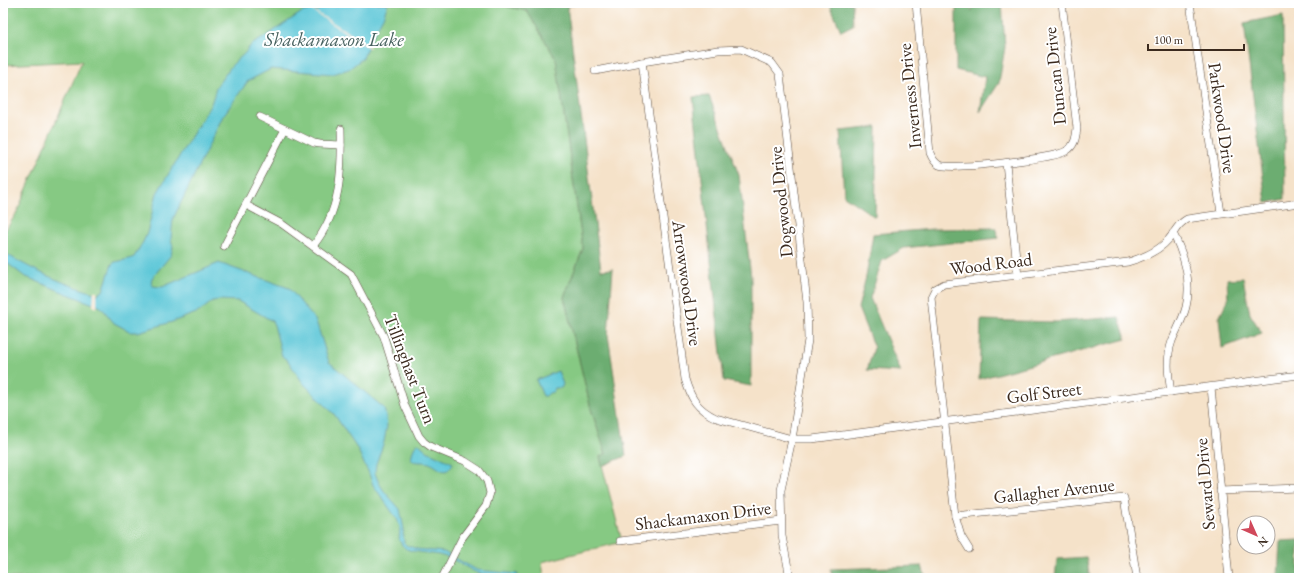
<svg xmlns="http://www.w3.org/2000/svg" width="1302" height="581" viewBox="0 0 1302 581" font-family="'EB Garamond',serif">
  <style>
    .green { fill: #86c983; stroke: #607a50 }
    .forest { fill: #6cad71; stroke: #546c48 }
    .water { fill: #5dc7d8; stroke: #4c787b }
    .pier { fill: #f5e2c9 }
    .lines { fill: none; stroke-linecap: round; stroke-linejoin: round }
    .street-casing { stroke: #574638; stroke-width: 8 }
    .street { stroke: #fff; stroke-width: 7 }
    .labels { text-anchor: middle; stroke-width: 4; stroke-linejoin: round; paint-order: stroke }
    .street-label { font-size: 18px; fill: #3b2a1e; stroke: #fff }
    .water-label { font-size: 19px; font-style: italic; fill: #47615f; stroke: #fff }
  </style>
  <rect width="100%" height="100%" fill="#fff"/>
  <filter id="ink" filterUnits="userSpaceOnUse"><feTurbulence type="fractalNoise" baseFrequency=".025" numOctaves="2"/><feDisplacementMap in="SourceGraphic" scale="8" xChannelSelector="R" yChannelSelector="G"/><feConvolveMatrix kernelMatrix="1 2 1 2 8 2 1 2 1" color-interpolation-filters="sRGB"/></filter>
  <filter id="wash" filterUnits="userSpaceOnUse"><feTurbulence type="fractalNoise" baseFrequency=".012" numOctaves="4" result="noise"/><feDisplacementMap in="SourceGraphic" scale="16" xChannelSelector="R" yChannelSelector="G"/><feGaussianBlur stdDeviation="0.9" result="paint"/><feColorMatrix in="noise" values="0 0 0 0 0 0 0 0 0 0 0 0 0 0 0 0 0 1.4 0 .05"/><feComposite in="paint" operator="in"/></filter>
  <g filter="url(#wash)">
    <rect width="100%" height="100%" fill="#f5e2c9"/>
    <polygon class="green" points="3,3 491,3 527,11 556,58 583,249 564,297 591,409 606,455 600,457 622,542 542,562 544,578 3,578 3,234 16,214 82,61 3,65"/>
    <g class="forest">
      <polygon points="491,3 584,3 567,6 601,270 613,269 608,335 626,456 602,466 600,456 606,454 591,409 564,297 583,249 556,59 527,11"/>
      <polygon points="829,3 852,3 853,25 841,31"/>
      <polygon points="956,3 967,3 972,11 973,3 1002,3 1005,47 999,83 980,112 985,77 956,70"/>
      <polygon points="1283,15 1285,199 1266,203 1244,23"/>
      <polygon points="709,96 739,175 751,277 751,386 724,381 693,97"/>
      <polygon points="877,127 875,217 844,196 840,131"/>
      <polygon points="995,228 999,238 904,248 882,261 870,298 901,372 867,370 874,348 858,308 866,277 873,234 933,229"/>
      <polygon points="1243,278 1250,314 1262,333 1222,348 1219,318 1228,300 1227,279"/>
      <polygon points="1119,317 1126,339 979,379 981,320 1056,322"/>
      <polygon points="1299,540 1299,577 1278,578 1280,541"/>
      <polygon points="1086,557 1090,578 1055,578 1057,559"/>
      <polygon points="922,566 926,578 833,578 831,569"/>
    </g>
    <g class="water">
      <path d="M330 3H388L384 15 371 39 363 58 349 69 333 74 271 69 248 81 223 116 173 219 171 239 173 247 171 255 152 278 151 283 153 286 162 287 219 263 289 288 316 321 329 362 384 408 386 417 387 426 384 442 376 464 375 473 379 483 384 491 400 509 404 529 403 533 404 543 406 545 417 549 444 552 477 570 518 574 517 578 477 573 450 558 439 555 413 551 406 549 402 545 399 540 400 527 397 519 373 485 368 471 365 466 358 450 334 414 303 383 288 361 282 356 274 325 272 321 238 301 219 300 213 301 199 312 172 322 138 332H131L114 323 101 307 60 291 24 276 3 260V252C32 270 65 285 98 294L103 291 112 264 115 262 129 259 134 257 143 242 147 233 157 193 211 104 214 95 216 87 232 65 245 53 251 45 263 38 302 12 310 10 317 11Z"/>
      <polygon points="558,371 563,384 562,387 561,388 555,388 553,392 549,393 546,396 543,396 536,380"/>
      <path d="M418 443 427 451 453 463C445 479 439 466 429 463 424 461 418 463 413 461L411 458C412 453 414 446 418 443Z"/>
    </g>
    <g class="pier">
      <polygon points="311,9 370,46 369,48 311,10"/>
      <polygon points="94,291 97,291 97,308 93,306"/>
    </g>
  </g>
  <g filter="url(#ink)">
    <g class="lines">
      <g class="street-casing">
        <g id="street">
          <path d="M916 3 930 153C932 158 934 162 939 165 951 170 1054 159 1066 151 1075 146 1076 137 1077 128L1062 3"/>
          <polyline points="1190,3 1221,213"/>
          <path d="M642 62 685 379C691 399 697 409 716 418L792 439H812L1299 375"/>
          <polyline points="595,71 642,62 718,50 741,49 772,63 780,74 807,302 808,340 792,439 781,490 782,536 790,578"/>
          <polyline points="260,117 285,129"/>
          <polyline points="1006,163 1018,276"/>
          <polyline points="246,205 282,224 351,274 384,337 405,406 419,436 424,442 431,447 465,461 479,470 487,481 490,493 486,506 462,538 442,578"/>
          <polyline points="224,246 285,129 314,143 320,144 341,145"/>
          <path d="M313 246C341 211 342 172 341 129"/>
          <polyline points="1211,387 1229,578"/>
          <path d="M1171 392C1168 374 1166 358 1172 341 1177 329 1183 319 1186 307 1192 282 1184 255 1173 233"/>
          <polyline points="1220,491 1299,488"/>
          <polyline points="955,516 1124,498 1137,578"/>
          <polyline points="620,541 781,521"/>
          <path d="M969 549 961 536 955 516 931 297 935 289 944 284 1128 262C1142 258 1159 251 1169 239 1176 231 1176 225 1187 219L1299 203"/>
        </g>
      </g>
      <use href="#street" class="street"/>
    </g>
  </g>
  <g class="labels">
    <g class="street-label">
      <text transform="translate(1055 76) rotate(-96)" y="6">Duncan Drive</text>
      <text transform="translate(910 96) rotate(-96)" y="6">Inverness Drive</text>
      <text transform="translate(1222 118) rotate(82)" y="6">Parkwood Drive</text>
      <text transform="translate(781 202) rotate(-96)" y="6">Dogwood Drive</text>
      <text transform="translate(991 264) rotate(-7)" y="6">Wood Road</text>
      <text transform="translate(687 283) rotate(82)" y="6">Arrowwood Drive</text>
      <text transform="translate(410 369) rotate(69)" y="6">Tillinghast Turn</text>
      <text transform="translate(1044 393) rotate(-7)" y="6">Golf Street</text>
      <text transform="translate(1205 484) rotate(-95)" y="6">Seward Drive</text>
      <text transform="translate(1054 491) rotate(-6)" y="6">Gallagher Avenue</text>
      <text transform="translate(703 516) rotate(-7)" y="6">Shackamaxon Drive</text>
    </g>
    <g class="water-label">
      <text x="334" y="46">Shackamaxon Lake</text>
    </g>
  </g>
  <rect width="1302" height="581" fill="none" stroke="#fff" stroke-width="16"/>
  <g transform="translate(1256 535) rotate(135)"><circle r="19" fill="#ffffff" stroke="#b1aaa5"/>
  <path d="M0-3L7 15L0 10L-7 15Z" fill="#d1495b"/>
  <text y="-6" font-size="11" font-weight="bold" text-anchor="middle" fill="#3b2a1e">N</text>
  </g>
  <path d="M1148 44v6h96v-6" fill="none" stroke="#3b2a1e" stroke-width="2"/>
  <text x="1154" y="44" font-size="12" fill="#3b2a1e" stroke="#ffffff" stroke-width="3" paint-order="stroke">100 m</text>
</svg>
